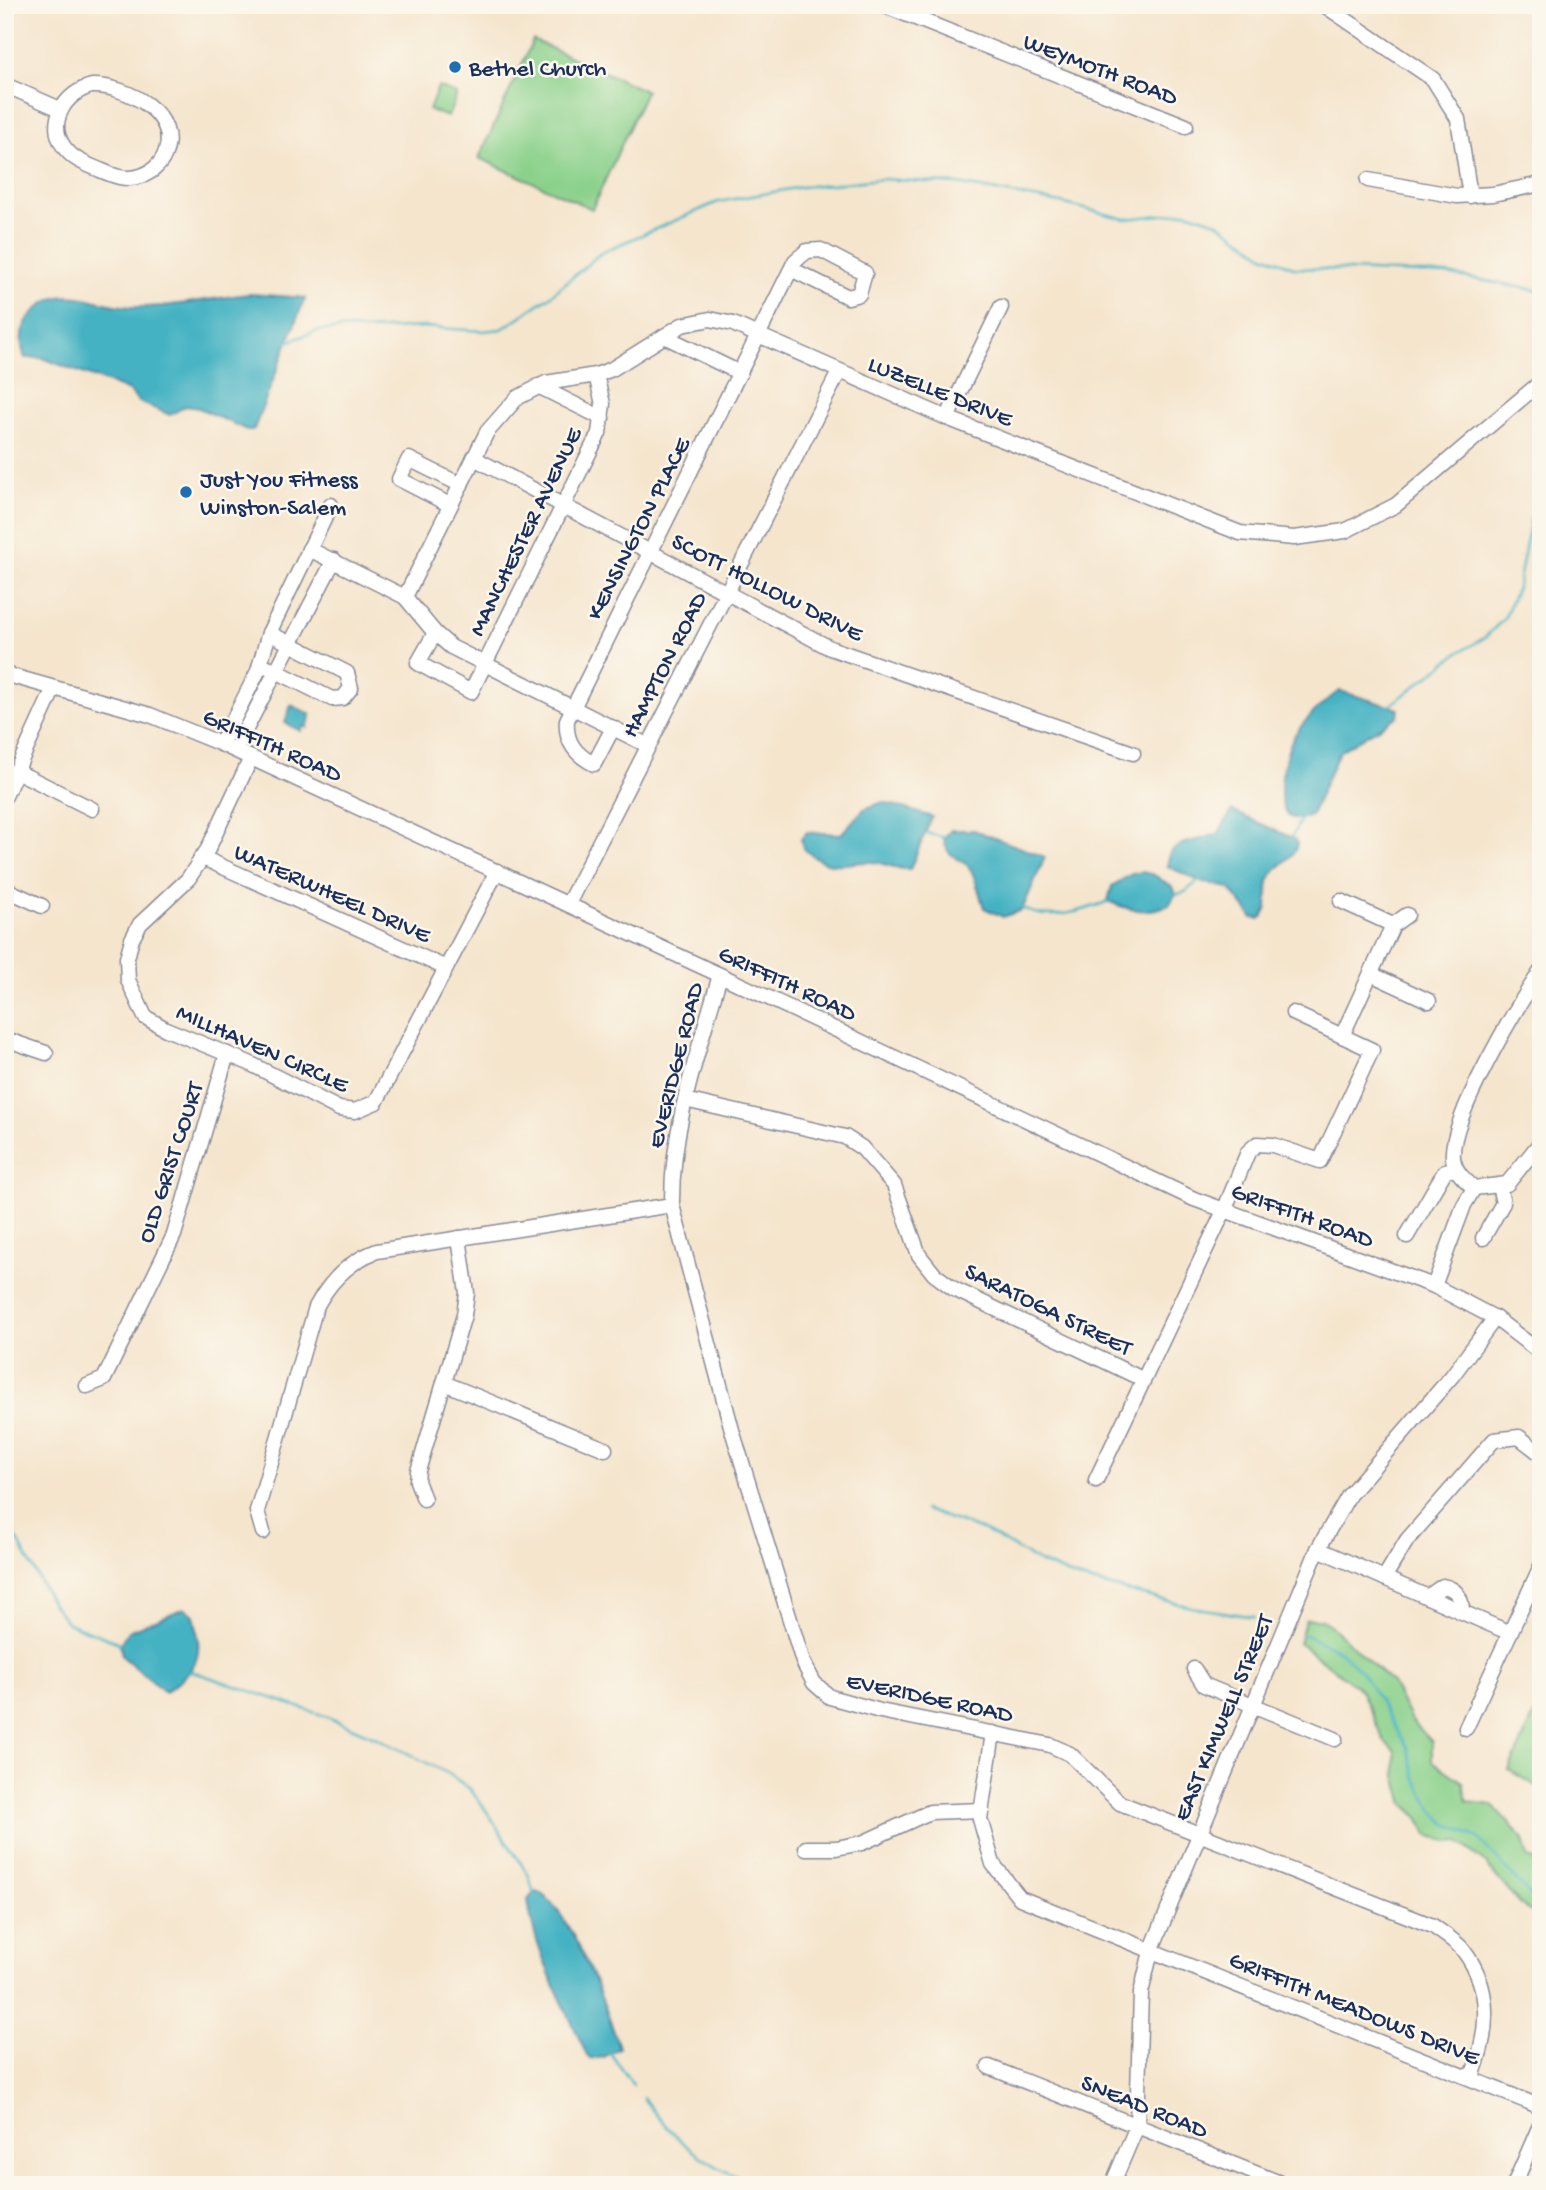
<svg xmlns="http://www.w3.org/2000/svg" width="1546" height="2190" viewBox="0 0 1546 2190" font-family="'Gochi Hand',sans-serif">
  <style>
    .green { fill: #8bd18b; stroke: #538074; stroke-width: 2 }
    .water { fill: #45b2c3; stroke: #307090; stroke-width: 2 }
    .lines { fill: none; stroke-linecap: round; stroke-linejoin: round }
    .stream { stroke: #45b2c3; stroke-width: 2.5 }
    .minor-casing { stroke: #888a96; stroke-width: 17 }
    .minor { stroke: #fff; stroke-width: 14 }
    .poi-dot { fill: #1f6fb2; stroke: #fbf7ec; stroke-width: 2.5 }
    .labels { text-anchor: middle; stroke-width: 5; stroke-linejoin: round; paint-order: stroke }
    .poi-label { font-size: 24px; fill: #1b2f5e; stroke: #fbf7ec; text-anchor: start }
    .street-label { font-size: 24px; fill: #1b2f5e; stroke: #fbf7ec }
  </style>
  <rect width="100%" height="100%" fill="#fbf7ec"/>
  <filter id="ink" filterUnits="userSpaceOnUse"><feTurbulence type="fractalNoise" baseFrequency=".0143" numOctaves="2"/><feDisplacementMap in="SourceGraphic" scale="14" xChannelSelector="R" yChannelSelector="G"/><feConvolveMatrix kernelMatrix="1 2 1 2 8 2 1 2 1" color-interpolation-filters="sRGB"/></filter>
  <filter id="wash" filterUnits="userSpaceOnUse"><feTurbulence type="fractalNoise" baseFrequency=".00686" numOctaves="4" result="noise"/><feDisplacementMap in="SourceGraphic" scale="28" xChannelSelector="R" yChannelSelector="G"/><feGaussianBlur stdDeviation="1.57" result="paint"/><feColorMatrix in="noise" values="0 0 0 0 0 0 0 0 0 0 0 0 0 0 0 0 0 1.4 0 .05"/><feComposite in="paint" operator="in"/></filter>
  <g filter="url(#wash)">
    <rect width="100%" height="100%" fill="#f5e5cd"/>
    <g class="green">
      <polygon points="533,40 646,91 592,209 479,158"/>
      <polygon points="438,87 457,94 448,117 429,110"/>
      <polygon points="1310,1619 1320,1619 1330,1625 1392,1683 1411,1720 1432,1742 1432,1761 1463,1782 1467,1802 1492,1805 1522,1837 1528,1858 1541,1862 1541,1919 1519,1903 1484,1862 1458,1841 1448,1842 1428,1835 1417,1816 1404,1804 1396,1776 1395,1751 1384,1741 1361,1690 1299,1643 1305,1620"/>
      <polygon points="1541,1699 1541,1789 1509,1770"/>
    </g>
    <g class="water">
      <path d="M250 294 305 298 254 429 249 431 199 408 186 406 170 415 139 402 129 391 120 387 42 358H25C20 344 20 330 29 318 62 277 90 306 133 307 171 308 212 298 250 294Z"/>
      <path d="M1340 691 1399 709 1398 716 1339 752 1311 815C1265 837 1282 753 1296 733 1306 719 1325 700 1340 691Z"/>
      <polygon points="291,705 311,715 307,728 303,726 301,731 285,723"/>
      <path d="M883 802 932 817 910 869C896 870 884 862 871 862 839 862 831 873 803 848L801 839 807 832 841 834 864 809Z"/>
      <path d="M1232 811 1293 838 1297 843C1296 858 1277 864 1270 878 1264 890 1273 913 1259 919L1253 918 1229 888 1201 882 1167 866 1170 852 1182 844 1218 834Z"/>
      <path d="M951 830H974L1045 857 1022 910 1003 917 984 908C980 896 977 881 971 870 962 855 947 862 944 838Z"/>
      <path d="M1142 872 1154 875 1174 888 1175 895 1169 905C1146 914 1130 911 1108 901L1112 886 1132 874Z"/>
      <path d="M185 1608 194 1615C203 1658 200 1666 165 1692L122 1656 120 1644 128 1631Z"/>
      <path d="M534 1892C564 1892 611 2019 619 2048L604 2057 591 2059 587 2056C565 2004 535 1957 528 1900Z"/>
    </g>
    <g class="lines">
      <g class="stream">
        <polyline points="287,342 317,331 351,328 365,330 424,327 483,331 502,329 549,297 602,252 718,202 801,187 882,179 958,184 1061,203 1126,219 1187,212 1217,222 1264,255 1296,268 1447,274 1541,291"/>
        <polyline points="1387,708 1458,653 1484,638 1504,619 1518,585 1531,518 1541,503"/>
        <polyline points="922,832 946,838"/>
        <polyline points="1291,838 1302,817"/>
        <polyline points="1173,895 1185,892 1202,878"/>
        <path d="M1022 908C1048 923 1083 911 1109 901"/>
        <polyline points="925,1510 985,1531 1041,1563 1080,1579 1191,1607 1254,1617"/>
        <polyline points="5,1516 51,1602 68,1623 122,1644"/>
        <polyline points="1305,1635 1340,1651 1361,1671 1407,1747 1415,1777 1431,1808 1447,1824 1478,1838 1541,1907"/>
        <polyline points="188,1670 325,1716 377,1738 449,1774 470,1789 488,1813 529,1876 534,1894"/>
        <polyline points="609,2051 633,2085"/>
        <path d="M643 2098C677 2143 704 2165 758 2185"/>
      </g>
    </g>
  </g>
  <g filter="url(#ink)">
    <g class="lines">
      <g class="minor-casing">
        <g id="minor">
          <polyline points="883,5 1186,126"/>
          <polyline points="1324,5 1433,79 1458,119 1470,196"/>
          <polyline points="5,85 60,109"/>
          <path d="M92 86C126 85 183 115 164 156 160 165 151 173 141 176 125 181 114 176 100 170 86 164 73 160 64 147 46 122 66 92 92 86Z"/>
          <polyline points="1368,180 1457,196 1493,194 1541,184"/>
          <polyline points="664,336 740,373"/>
          <polyline points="538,386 602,418"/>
          <polyline points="947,418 1001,307"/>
          <polyline points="474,458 830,648 1133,753"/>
          <polyline points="450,505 399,479 409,459 461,485"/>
          <polyline points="309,549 405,597 435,633 451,647 647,745"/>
          <polyline points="405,597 487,432 517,398 546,383 596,375 612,369 682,325 710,319 733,324 947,418 1240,533 1294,538 1345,531 1396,505 1541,382"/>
          <polyline points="435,633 418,663 471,692 599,433 603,404 596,375"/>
          <polyline points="268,667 332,699 343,698 351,688 347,673 269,633"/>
          <polyline points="5,674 150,715 221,744 720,975 1194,1199 1434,1286 1495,1318 1541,1353"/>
          <path d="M613 728 594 764C576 755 565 742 567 720L795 261 807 251 821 250 865 273 859 294 848 297 791 269"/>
          <polyline points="221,744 258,671 269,633 331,505"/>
          <polyline points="235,750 334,560"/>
          <polyline points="251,758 208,849 188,879 140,924 132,939 127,958 128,980 145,1017 166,1029 249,1063 339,1109 355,1111 376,1102 497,871"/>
          <polyline points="16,771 92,809"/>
          <polyline points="5,796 54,688"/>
          <polyline points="201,857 446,968"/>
          <polyline points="5,889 42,906"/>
          <polyline points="1341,901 1393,925"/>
          <polyline points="568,904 839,372"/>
          <path d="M1541 971C1517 1006 1449 1119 1453 1158 1455 1172 1464 1179 1474 1188L1507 1184 1541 1142"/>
          <polyline points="1371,974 1429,1001"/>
          <path d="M720 975C699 1050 671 1126 672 1205L732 1430 803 1662 814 1683 830 1697 880 1711 1050 1745 1070 1754 1120 1803 1433 1926C1442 1933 1456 1941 1463 1950 1494 1990 1488 2034 1472 2077"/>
          <polyline points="1342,1036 1393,925 1407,915"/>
          <polyline points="5,1039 46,1053"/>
          <polyline points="685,1100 845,1137 862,1148 894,1185 919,1255 934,1274 954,1289 1142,1379"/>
          <polyline points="1407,1236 1445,1171 1456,1169"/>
          <polyline points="1483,1238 1503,1203 1499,1186"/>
          <polyline points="1434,1286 1464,1205 1474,1188"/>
          <polyline points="444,1383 605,1449"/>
          <polyline points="87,1386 104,1379 174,1235 227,1054"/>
          <polyline points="1096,1480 1224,1211 1248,1152 1257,1144 1273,1145 1320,1161 1372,1050 1293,1013"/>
          <polyline points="424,1499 417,1481 418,1471 464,1315 467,1293 459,1238"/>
          <path d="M263 1532 257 1511 316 1307C330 1281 349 1261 377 1251L672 1205"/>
          <polyline points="1318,1549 1510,1633"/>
          <polyline points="1384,1578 1407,1540 1494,1440 1519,1437 1541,1454"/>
          <path d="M1427 1597 1443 1586C1458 1589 1462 1598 1462 1612"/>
          <polyline points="1194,1669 1204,1685 1335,1739"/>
          <polyline points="1466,1728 1541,1566"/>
          <polyline points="993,1733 980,1819 993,1864 1020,1898 1541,2107"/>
          <polyline points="806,1848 836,1848 862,1843 930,1812 982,1810"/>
          <polyline points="989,2067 1285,2185"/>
          <polyline points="1112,2185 1137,2126 1141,1993 1151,1951 1318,1549 1349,1495 1452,1376 1495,1318"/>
          <polyline points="1514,2185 1541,2123"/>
        </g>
      </g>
      <use href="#minor" class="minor"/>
    </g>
  </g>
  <g class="poi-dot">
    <circle cx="455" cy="67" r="7"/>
    <circle cx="186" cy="492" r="7"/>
  </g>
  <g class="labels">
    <g class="poi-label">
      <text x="469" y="75">Bethel Church</text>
      <text x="200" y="486">Just You Fitness<tspan x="200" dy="28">Winston-Salem</tspan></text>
    </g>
    <g class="street-label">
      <text transform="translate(1101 68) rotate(21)" y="8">WEYMOTH ROAD</text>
      <text transform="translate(941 390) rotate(22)" y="8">LUZELLE DRIVE</text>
      <text transform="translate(637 528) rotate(-63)" y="8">KENSINGTON PLACE</text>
      <text transform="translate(524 531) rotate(-64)" y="8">MANCHESTER AVENUE</text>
      <text transform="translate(768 586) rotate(27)" y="8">SCOTT HOLLOW DRIVE</text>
      <text transform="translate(663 664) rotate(-63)" y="8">HAMPTON ROAD</text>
      <text transform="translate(273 744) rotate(24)" y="8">GRIFFITH ROAD</text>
      <text transform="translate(333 892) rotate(24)" y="8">WATERWHEEL DRIVE</text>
      <text transform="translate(788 982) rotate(25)" y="8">GRIFFITH ROAD</text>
      <text transform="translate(263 1047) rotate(24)" y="8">MILLHAVEN CIRCLE</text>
      <text transform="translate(674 1065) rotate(-76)" y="8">EVERIDGE ROAD</text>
      <text transform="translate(169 1162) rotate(-72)" y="8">OLD GRIST COURT</text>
      <text transform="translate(1303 1214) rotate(20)" y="8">GRIFFITH ROAD</text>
      <text transform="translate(1049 1308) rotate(26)" y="8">SARATOGA STREET</text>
      <text transform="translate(930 1696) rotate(12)" y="8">EVERIDGE ROAD</text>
      <text transform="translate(1222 1717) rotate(-67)" y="8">EAST KIMWELL STREET</text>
      <text transform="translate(1355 2007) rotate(22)" y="8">GRIFFITH MEADOWS DRIVE</text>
      <text transform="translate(1145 2105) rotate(22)" y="8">SNEAD ROAD</text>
    </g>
  </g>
  <rect width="1546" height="2190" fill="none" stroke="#fbf7ec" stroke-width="28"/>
</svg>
